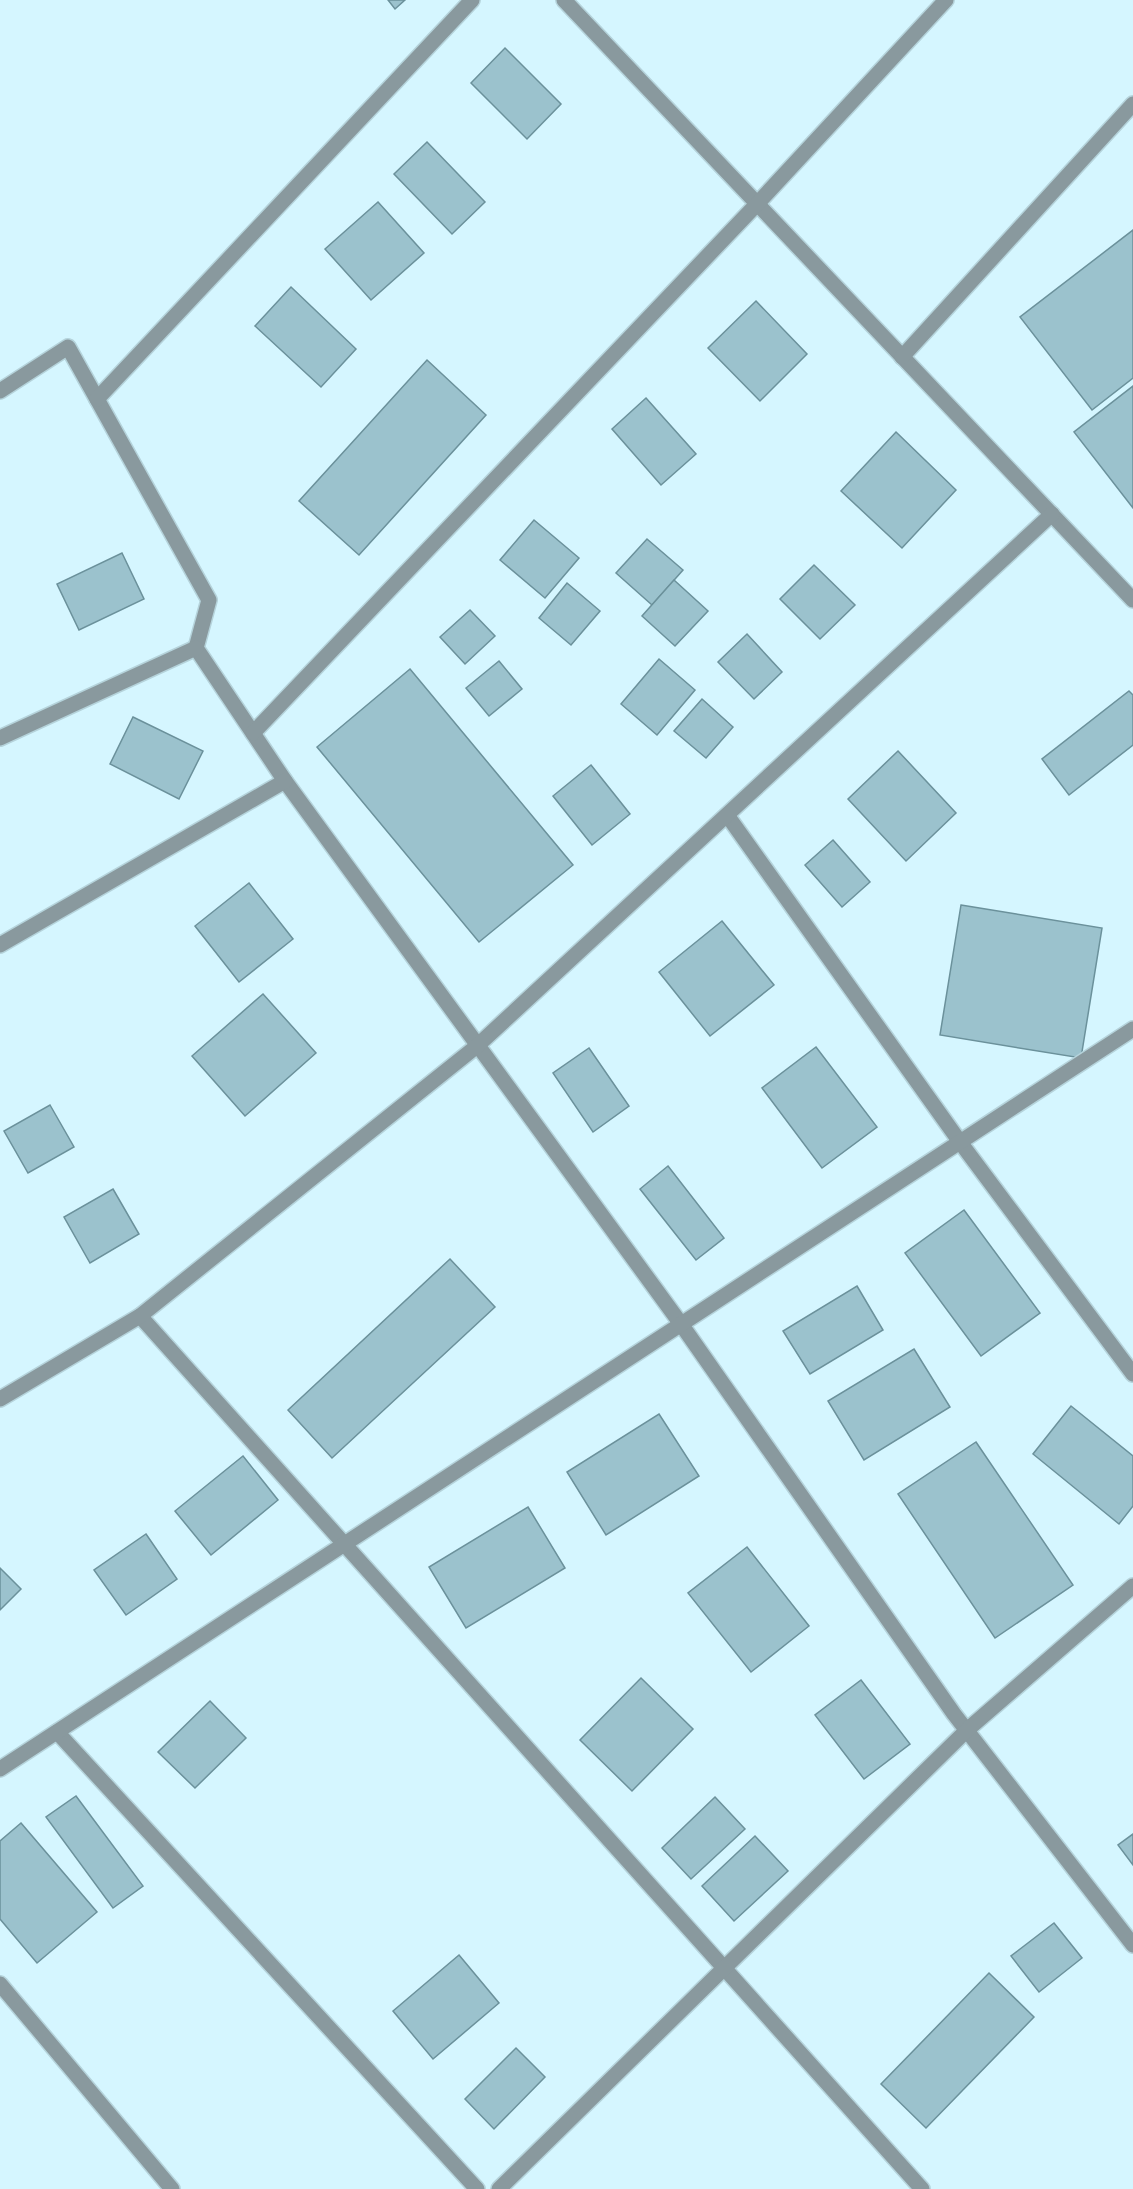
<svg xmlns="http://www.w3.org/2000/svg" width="1133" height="2189" viewBox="0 0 1133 2189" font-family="'PT Sans Narrow',sans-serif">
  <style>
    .building { fill: #9bc2cd; stroke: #6b919b; stroke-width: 1.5 }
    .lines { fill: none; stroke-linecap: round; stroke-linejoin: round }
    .minor-casing { stroke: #b5d3db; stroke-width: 18 }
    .minor { stroke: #89999e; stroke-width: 15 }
  </style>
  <rect width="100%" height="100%" fill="#d5f6ff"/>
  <g class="building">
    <polygon points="388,0 405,0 395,9"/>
    <polygon points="505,48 561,104 527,139 471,83"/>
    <polygon points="427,142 485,202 452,234 394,174"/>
    <polygon points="378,202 424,253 371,300 325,249"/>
    <polygon points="1133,230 1133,378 1092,410 1020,317"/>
    <polygon points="291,287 356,349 321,387 255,326"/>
    <polygon points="756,301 807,354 760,401 708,348"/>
    <polygon points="427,360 486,415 359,555 299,501"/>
    <polygon points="1133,386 1133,508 1074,432"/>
    <polygon points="646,398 696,454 661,485 612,429"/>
    <polygon points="896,432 956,490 902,548 841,491"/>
    <polygon points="534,520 579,558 545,598 500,560"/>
    <polygon points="647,539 683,570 652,605 616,573"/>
    <polygon points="122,553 144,599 79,630 57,584"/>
    <polygon points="814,565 855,605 820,639 780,599"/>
    <polygon points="674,580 708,611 675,646 642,616"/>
    <polygon points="567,583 600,611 571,645 539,618"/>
    <polygon points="470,610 495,636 465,664 440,637"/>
    <polygon points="747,634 782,672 754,699 718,662"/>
    <polygon points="659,659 695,690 657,735 621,704"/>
    <polygon points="499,661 522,689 489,716 466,688"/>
    <polygon points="410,669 573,865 479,942 317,747"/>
    <polygon points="1129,691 1133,695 1133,745 1069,795 1042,759"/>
    <polygon points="702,699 733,727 706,758 674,731"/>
    <polygon points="133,717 203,751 179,799 110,764"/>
    <polygon points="898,751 956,813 906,861 848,799"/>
    <polygon points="591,765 630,814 592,845 553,796"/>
    <polygon points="833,840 870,882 842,907 805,865"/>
    <polygon points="249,883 293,939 239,982 195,926"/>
    <polygon points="961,905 1102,928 1081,1058 940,1035"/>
    <polygon points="722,921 774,985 710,1036 659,972"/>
    <polygon points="263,994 316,1053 245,1116 192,1056"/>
    <polygon points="816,1047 877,1127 822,1168 762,1088"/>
    <polygon points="589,1048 629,1106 593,1132 553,1073"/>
    <polygon points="50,1105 74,1147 28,1173 4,1131"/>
    <polygon points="668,1166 724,1238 696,1260 640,1189"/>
    <polygon points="113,1189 139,1234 90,1263 64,1217"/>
    <polygon points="964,1210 1040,1313 981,1356 905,1253"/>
    <polygon points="450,1259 495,1307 332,1458 288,1410"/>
    <polygon points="857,1286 883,1330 810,1374 783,1331"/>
    <polygon points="914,1349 950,1407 864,1460 828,1401"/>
    <polygon points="1071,1406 1133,1456 1133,1506 1119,1524 1033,1454"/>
    <polygon points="659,1414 699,1476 606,1535 567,1472"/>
    <polygon points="976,1442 1073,1585 995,1638 898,1494"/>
    <polygon points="243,1456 278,1500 211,1555 175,1511"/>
    <polygon points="528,1507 565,1568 466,1628 429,1567"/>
    <polygon points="146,1534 177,1579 126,1615 94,1570"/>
    <polygon points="747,1547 809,1626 751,1672 688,1593"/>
    <polygon points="0,1568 21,1589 0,1610"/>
    <polygon points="641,1678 693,1729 632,1791 580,1740"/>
    <polygon points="861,1680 910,1744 864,1779 815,1715"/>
    <polygon points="210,1701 246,1738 195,1788 158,1752"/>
    <polygon points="76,1796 143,1886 113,1908 46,1817"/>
    <polygon points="715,1797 745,1829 691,1879 662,1848"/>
    <polygon points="21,1823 97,1912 37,1963 0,1919 0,1841"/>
    <polygon points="1133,1834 1133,1865 1118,1845"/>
    <polygon points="755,1836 788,1871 734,1921 702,1886"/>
    <polygon points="1054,1923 1082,1958 1039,1992 1011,1956"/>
    <polygon points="459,1955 499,2003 433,2059 393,2011"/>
    <polygon points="989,1973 1034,2017 926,2128 881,2084"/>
    <polygon points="516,2048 545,2077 494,2129 465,2099"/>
  </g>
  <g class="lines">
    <g class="minor-casing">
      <g id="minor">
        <polyline points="564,0 1133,600"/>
        <polyline points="902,357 1133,104"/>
        <polyline points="0,391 68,347 209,600 196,648 285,781 681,1324 954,1714 1133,1945"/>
        <polyline points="97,399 472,0"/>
        <polyline points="253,733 757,204 946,0"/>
        <polyline points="0,738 196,648"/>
        <polyline points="727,815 960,1142 1133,1374"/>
        <polyline points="0,945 285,781"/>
        <polyline points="140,1316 922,2189"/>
        <polyline points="0,1399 140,1316 477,1046 1052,514"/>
        <polyline points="57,1732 477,2189"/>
        <polyline points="0,1769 1133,1029"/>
        <polyline points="0,1984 172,2189"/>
        <polyline points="499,2189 967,1730 1133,1586"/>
      </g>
    </g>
    <use href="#minor" class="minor"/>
  </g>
</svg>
